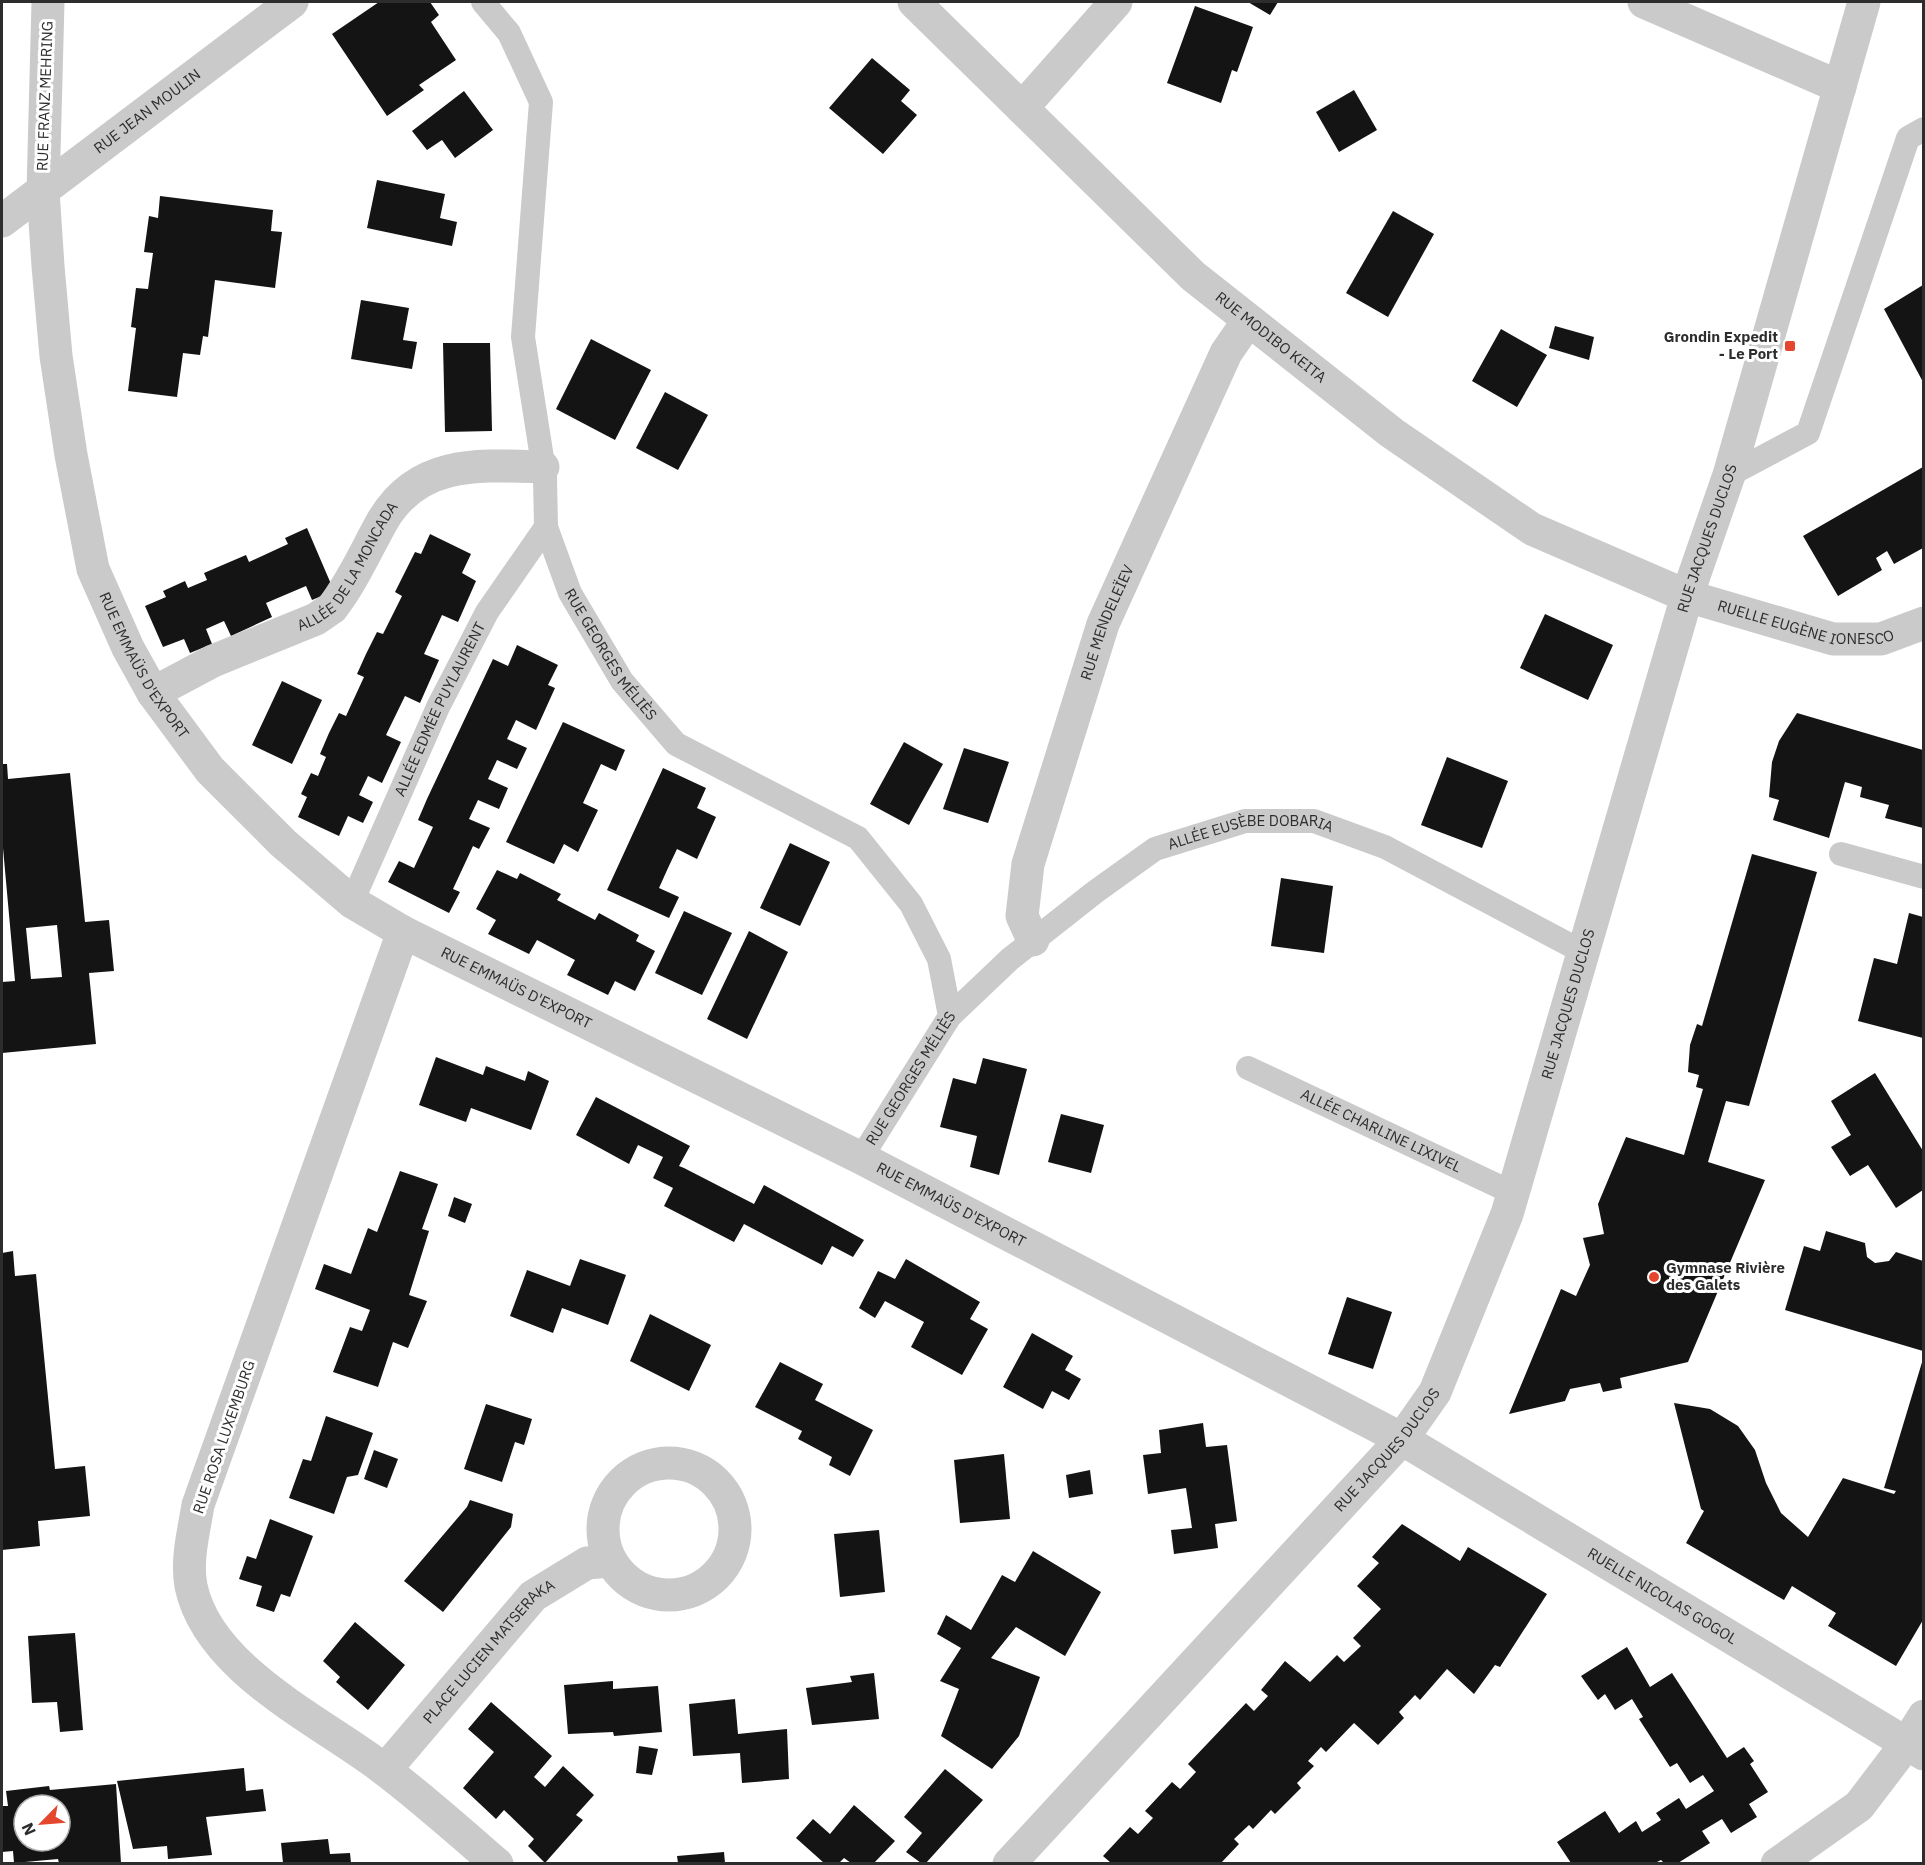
<svg xmlns="http://www.w3.org/2000/svg" width="1925" height="1865" viewBox="0 0 1925 1865" font-family="'IBM Plex Sans',sans-serif">
  <style>
    .building { fill: #141414; fill-rule: evenodd }
    .lines { fill: none; stroke-linecap: round; stroke-linejoin: round }
    .service { stroke: #cacaca; stroke-width: 24 }
    .minor { stroke: #cacaca; stroke-width: 33 }
    .tertiary { stroke: #cacaca; stroke-width: 33 }
    .poi-dot { fill: #e4472e; stroke: #fff; stroke-width: 2 }
    .labels { text-anchor: middle; stroke-width: 6; stroke-linejoin: round; paint-order: stroke }
    .street-label { font-size: 15px; fill: #2d2d2d; stroke: #fff }
    .poi-label { font-size: 15px; font-weight: bold; fill: #2d2d2d; stroke: #fff; text-anchor: end }
  </style>
  <rect width="100%" height="100%" fill="#fff"/>
  <g class="building">
    <polygon points="379,2 430,2 439,15 431,22 456,60 419,85 424,90 387,116 332,34"/>
    <polygon points="1248,2 1278,2 1270,15"/>
    <polygon points="1195,6 1253,27 1237,72 1232,70 1221,103 1167,83"/>
    <polygon points="872,58 910,90 901,101 917,115 883,154 829,108"/>
    <polygon points="1354,90 1377,130 1339,152 1316,112"/>
    <polygon points="464,91 493,130 455,158 442,140 427,150 412,131"/>
    <polygon points="377,180 445,194 440,218 457,222 452,246 367,228"/>
    <polygon points="160,196 273,210 271,231 282,232 275,288 215,280 208,337 203,336 200,355 183,353 177,397 128,391 136,328 131,327 136,288 148,289 153,253 144,252 149,216 158,218"/>
    <polygon points="1393,211 1434,234 1388,317 1346,293"/>
    <polygon points="1923,285 1923,382 1884,309"/>
    <polygon points="361,300 409,308 403,340 417,342 412,369 351,359"/>
    <polygon points="1555,326 1594,337 1589,360 1549,348"/>
    <polygon points="1501,329 1547,355 1517,407 1472,381"/>
    <polygon points="591,339 651,370 615,440 556,409"/>
    <polygon points="443,343 490,343 492,431 445,432"/>
    <polygon points="665,392 708,415 678,470 636,448"/>
    <polygon points="1923,467 1923,548 1894,564 1887,551 1876,558 1882,570 1838,596 1803,536"/>
    <polygon points="307,528 334,591 312,600 306,586 266,603 272,617 231,636 224,621 206,629 212,644 190,653 184,639 163,647 145,606 166,597 163,591 185,581 188,588 207,580 204,573 246,555 249,562 288,544 285,538"/>
    <polygon points="430,534 471,554 462,573 476,581 458,622 442,615 424,654 439,660 420,703 405,696 386,735 401,742 382,783 368,776 359,795 373,802 363,823 348,816 339,836 298,817 307,797 301,794 311,773 318,776 326,757 320,754 329,733 339,713 346,716 364,677 357,674 366,654 377,632 383,634 402,596 395,592 415,552 421,554"/>
    <polygon points="1545,614 1613,645 1588,700 1520,668"/>
    <polygon points="517,645 558,665 548,685 555,688 536,730 516,720 507,739 527,748 517,769 497,760 488,779 508,788 499,809 478,800 469,819 490,828 479,849 473,846 453,889 460,892 449,913 388,882 399,861 414,868 433,827 418,820 427,799 493,659 508,666"/>
    <polygon points="282,681 322,700 292,764 252,745"/>
    <polygon points="1797,713 1923,750 1923,828 1885,818 1889,805 1860,797 1862,787 1845,782 1829,838 1773,820 1779,800 1769,797 1772,762 1779,741"/>
    <polygon points="563,722 625,750 616,771 601,764 583,803 598,810 578,852 564,844 554,864 506,842"/>
    <polygon points="904,742 943,764 909,825 870,804"/>
    <polygon points="964,748 1009,762 988,823 943,809"/>
    <polygon points="1447,757 1508,781 1482,848 1421,825"/>
    <path d="M2 764H7L8 779 70 773 85 922 109 920 114 971 89 973 96 1044 2 1053V982L15 981 2 837ZM57 925 62 977 31 979 26 928Z"/>
    <polygon points="663,768 706,788 697,808 716,817 697,859 677,849 668,868 659,888 679,897 669,918 607,890"/>
    <polygon points="790,843 830,862 800,926 760,908"/>
    <polygon points="1752,854 1817,872 1749,1106 1726,1101 1708,1162 1765,1180 1688,1362 1620,1378 1622,1388 1603,1392 1600,1383 1570,1389 1565,1401 1509,1414 1561,1289 1576,1296 1590,1265 1583,1238 1604,1234 1598,1204 1626,1137 1684,1155 1703,1089 1696,1087 1699,1075 1688,1072 1690,1045 1697,1024 1702,1026"/>
    <polygon points="497,870 517,879 520,873 561,894 557,900 595,920 599,913 639,935 636,941 655,951 635,991 615,981 608,995 567,975 575,960 537,940 529,954 488,934 496,920 476,909"/>
    <polygon points="1281,878 1333,886 1324,953 1271,946"/>
    <polygon points="684,911 732,933 702,995 655,973"/>
    <polygon points="1909,913 1923,917 1923,1038 1858,1021 1874,958 1897,964"/>
    <polygon points="749,931 788,952 747,1039 707,1019"/>
    <polygon points="436,1057 483,1075 486,1066 525,1081 528,1071 549,1081 531,1130 471,1108 466,1122 419,1105"/>
    <polygon points="983,1058 1027,1069 999,1175 970,1167 977,1136 940,1127 953,1078 976,1084"/>
    <polygon points="1875,1073 1923,1151 1923,1190 1896,1208 1868,1165 1850,1176 1831,1147 1851,1135 1831,1101"/>
    <polygon points="596,1097 690,1146 679,1166 684,1168 754,1204 764,1185 864,1240 853,1257 832,1246 822,1265 744,1224 734,1242 664,1206 673,1188 653,1178 663,1157 638,1145 629,1164 576,1135"/>
    <polygon points="1061,1114 1104,1125 1091,1173 1048,1162"/>
    <polygon points="400,1171 438,1184 422,1229 429,1231 409,1295 427,1301 408,1348 393,1342 378,1387 333,1372 350,1327 362,1331 370,1310 315,1289 324,1264 351,1274 368,1228 377,1232"/>
    <polygon points="454,1197 472,1204 465,1223 448,1216"/>
    <polygon points="1826,1231 1865,1243 1867,1257 1875,1263 1889,1261 1896,1252 1923,1261 1923,1351 1785,1310 1804,1246 1820,1251"/>
    <polygon points="13,1251 15,1276 36,1274 55,1469 85,1466 90,1516 38,1521 40,1546 2,1550 2,1253"/>
    <polygon points="580,1259 626,1275 608,1325 562,1308 553,1333 510,1316 527,1270 570,1286"/>
    <polygon points="906,1259 980,1302 970,1319 988,1329 962,1375 911,1347 924,1322 885,1301 875,1318 859,1308 878,1271 895,1279"/>
    <polygon points="1347,1297 1392,1312 1373,1369 1328,1354"/>
    <polygon points="650,1314 711,1345 689,1391 630,1361"/>
    <polygon points="1032,1333 1073,1356 1065,1370 1081,1379 1069,1400 1052,1391 1043,1409 1003,1387"/>
    <polygon points="1923,1359 1923,1620 1896,1666 1828,1626 1836,1613 1792,1586 1784,1600 1686,1543 1704,1511 1701,1509 1674,1403 1710,1409 1738,1426 1755,1450 1766,1483 1781,1513 1808,1537 1843,1478 1894,1494 1896,1491 1884,1488"/>
    <polygon points="780,1362 823,1384 815,1400 873,1430 850,1476 829,1465 832,1457 798,1439 802,1431 755,1407"/>
    <polygon points="486,1404 532,1419 524,1445 515,1442 502,1482 464,1469"/>
    <polygon points="326,1416 373,1433 358,1475 347,1477 334,1514 289,1498 303,1459 311,1461"/>
    <polygon points="1203,1423 1206,1447 1227,1445 1237,1521 1215,1524 1218,1548 1174,1554 1171,1530 1192,1528 1186,1488 1148,1494 1143,1455 1161,1453 1159,1430"/>
    <polygon points="374,1450 398,1459 387,1488 364,1479"/>
    <polygon points="1004,1454 1010,1519 960,1523 954,1460"/>
    <polygon points="1090,1470 1093,1494 1069,1498 1066,1475"/>
    <polygon points="470,1500 513,1514 511,1527 443,1612 404,1581 467,1507"/>
    <polygon points="270,1519 313,1536 290,1597 281,1594 274,1612 256,1606 262,1586 239,1579 247,1556 256,1559"/>
    <polygon points="1402,1524 1460,1561 1468,1547 1547,1594 1500,1667 1495,1665 1474,1694 1447,1669 1420,1700 1415,1695 1399,1712 1404,1718 1378,1745 1354,1723 1326,1752 1321,1747 1308,1761 1314,1766 1297,1783 1301,1788 1275,1814 1271,1810 1253,1829 1249,1825 1234,1839 1239,1844 1221,1863 1111,1863 1103,1856 1130,1827 1138,1834 1153,1818 1145,1811 1172,1782 1180,1789 1196,1772 1188,1764 1246,1703 1254,1711 1268,1696 1261,1690 1285,1661 1310,1682 1337,1655 1344,1662 1361,1646 1353,1638 1381,1609 1357,1586 1379,1563 1372,1557"/>
    <polygon points="879,1530 885,1592 840,1597 834,1534"/>
    <polygon points="1033,1551 1101,1592 1065,1656 1016,1627 991,1658 1040,1677 1019,1736 992,1769 941,1736 959,1689 940,1681 961,1648 937,1634 946,1615 971,1630 1002,1575 1015,1582"/>
    <polygon points="355,1622 405,1665 368,1710 336,1682 340,1677 323,1661"/>
    <polygon points="75,1633 83,1730 60,1732 57,1702 32,1703 28,1636"/>
    <polygon points="1627,1647 1650,1687 1672,1673 1727,1758 1744,1747 1754,1761 1750,1764 1768,1792 1749,1804 1757,1817 1731,1833 1722,1819 1702,1831 1710,1843 1678,1863 1664,1863 1661,1860 1655,1863 1571,1863 1557,1842 1605,1811 1619,1833 1636,1821 1642,1832 1661,1820 1656,1813 1679,1798 1686,1809 1714,1791 1703,1775 1690,1783 1677,1763 1670,1767 1639,1719 1643,1717 1632,1699 1615,1710 1605,1694 1598,1700 1581,1676"/>
    <polygon points="874,1673 879,1719 812,1725 806,1688 852,1682 850,1676"/>
    <polygon points="613,1681 613,1689 658,1686 662,1732 614,1736 613,1732 568,1734 564,1685"/>
    <polygon points="735,1699 738,1734 787,1729 789,1779 742,1783 740,1753 693,1756 689,1704"/>
    <polygon points="491,1702 552,1756 534,1777 545,1787 563,1766 594,1795 576,1815 583,1820 545,1863 528,1846 534,1839 504,1810 496,1819 463,1788 494,1752 468,1729"/>
    <polygon points="639,1746 658,1749 652,1775 636,1773"/>
    <polygon points="244,1768 246,1791 263,1789 266,1811 206,1817 212,1855 168,1859 167,1846 133,1849 117,1781"/>
    <polygon points="945,1769 983,1800 926,1863 921,1863 906,1852 922,1833 904,1817"/>
    <path d="M116 1784 121 1863H59L58 1859 14 1863 13 1851 2 1852V1806H8L6 1791 49 1786 50 1790ZM24 1805H60V1841H24Z"/>
    <polygon points="854,1805 895,1841 874,1863 851,1863 844,1858 839,1863 824,1863 796,1838 813,1819 830,1834"/>
    <polygon points="328,1839 330,1854 350,1853 351,1863 283,1863 281,1843"/>
    <polygon points="724,1852 725,1863 678,1863 677,1856"/>
  </g>
  <g class="lines">
    <g class="service">
      <path id="s1" d="M483 2 509 33 541 102 523 337 545 477 546 527 570 593 622 681 676 744 858 838 911 904 939 959 950 1016"/>
      <polyline points="1729,475 1808,433 1908,138 1924,129"/>
      <polyline points="1841,854 1924,877"/>
      <path id="s2" d="M352 902 438 707 487 612 546 527"/>
      <path id="s3" d="M1248 1068 1513 1193"/>
      <path id="s4" d="M861 1158 950 1016 1010 959 1095 892 1155 849 1245 821H1314L1385 847 1583 952"/>
    </g>
    <g class="minor">
      <path id="s5" d="M48 2 43 191 48 266 56 356 71 455 93 569 128 648 153 693 210 770 283 843 352 902 403 932 861 1158 1402 1439 1924 1754"/>
      <path id="s6" d="M914 2 1193 276 1392 433 1532 529 1687 596 1833 639H1881L1924 623"/>
      <polyline points="1644,2 1840,87"/>
      <polyline points="1022,108 1116,2"/>
      <path id="s7" d="M153 693 213 661 316 619 332 608C353 581 366 550 383 520 419 459 481 465 543 467"/>
      <path d="M403 932 198 1505C194 1531 186 1559 191 1586 208 1670 323 1722 385 1770 423 1799 460 1832 497 1864"/>
      <path id="s8" d="M1033 940 1022 916 1028 864 1103 624 1226 353 1248 321"/>
      <circle cx="669" cy="1529" r="66"/>
      <path id="s9" d="M385 1770 533 1596 587 1563 610 1561"/>
      <polyline points="1777,1864 1859,1806 1907,1743 1924,1716"/>
    </g>
    <g class="tertiary">
      <path id="s10" d="M2 221 292 2"/>
      <path id="s11" d="M1009 1864 1402 1439 1435 1392 1507 1214 1687 596 1729 475 1864 2"/>
    </g>
  </g>
  <g class="poi-dot">
    <rect x="1784" y="340" width="12" height="12" rx="3"/>
    <circle cx="1654" cy="1277" r="6"/>
  </g>
  <g class="labels">
    <g class="street-label">
      <text transform="translate(45 96) rotate(-88)" y="5">RUE FRANZ MEHRING</text>
      <text dy="5" stroke="none"><textPath href="#s10" startOffset="182">RUE JEAN MOULIN</textPath></text>
      <text dy="5" stroke="none"><textPath href="#s6" startOffset="490">RUE MODIBO KEITA</textPath></text>
      <text dy="5" stroke="none"><textPath href="#s11" startOffset="1533">RUE JACQUES DUCLOS</textPath></text>
      <text dy="5" stroke="none"><textPath href="#s7" startOffset="240">ALLÉE DE LA MONCADA</textPath></text>
      <text dy="5" stroke="none"><textPath href="#s6" startOffset="1106">RUELLE EUGÈNE IONESCO</textPath></text>
      <text dy="5" stroke="none"><textPath href="#s8" startOffset="333">RUE MENDELEÏEV</textPath></text>
      <text dy="5" stroke="none"><textPath href="#s1" startOffset="688">RUE GEORGES MÉLIÈS</textPath></text>
      <text dy="5" stroke="none"><textPath href="#s5" startOffset="680">RUE EMMAÜS D'EXPORT</textPath></text>
      <text dy="5" stroke="none"><textPath href="#s2" startOffset="212">ALLÉE EDMÉE PUYLAURENT</textPath></text>
      <text dy="5" stroke="none"><textPath href="#s4" startOffset="531">ALLÉE EUSÈBE DOBARIA</textPath></text>
      <text dy="5" stroke="none"><textPath href="#s5" startOffset="1184">RUE EMMAÜS D'EXPORT</textPath></text>
      <text dy="5" stroke="none"><textPath href="#s11" startOffset="1047">RUE JACQUES DUCLOS</textPath></text>
      <text dy="5" stroke="none"><textPath href="#s4" startOffset="94">RUE GEORGES MÉLIÈS</textPath></text>
      <text dy="5" stroke="none"><textPath href="#s3" startOffset="147">ALLÉE CHARLINE LIXIVEL</textPath></text>
      <text dy="5" stroke="none"><textPath href="#s5" startOffset="1670">RUE EMMAÜS D'EXPORT</textPath></text>
      <text transform="translate(224 1437) rotate(-71)" y="5">RUE ROSA LUXEMBURG</text>
      <text dy="5" stroke="none"><textPath href="#s11" startOffset="561">RUE JACQUES DUCLOS</textPath></text>
      <text dy="5" stroke="none"><textPath href="#s5" startOffset="2482">RUELLE NICOLAS GOGOL</textPath></text>
      <text dy="5" stroke="none"><textPath href="#s9" startOffset="158">PLACE LUCIEN MATSERAKA</textPath></text>
    </g>
    <g class="poi-label">
      <text x="1778" y="342">Grondin Expedit<tspan x="1778" dy="17">- Le Port</tspan></text>
      <text x="1666" y="1273" text-anchor="start">Gymnase Rivière<tspan x="1666" dy="17">des Galets</tspan></text>
    </g>
  </g>
  <rect width="1925" height="1865" fill="none" stroke="#2d2d2d" stroke-width="6"/>
  <g transform="translate(42 1823) rotate(245)"><circle r="28" fill="#ffffff" stroke="#ababab" stroke-width="1.5"/>
  <path d="M0-4.5L10 22L0 15L-10 22Z" fill="#e4472e"/>
  <text y="-9" font-size="16" font-weight="bold" text-anchor="middle" fill="#2d2d2d">N</text>
  </g>
</svg>
